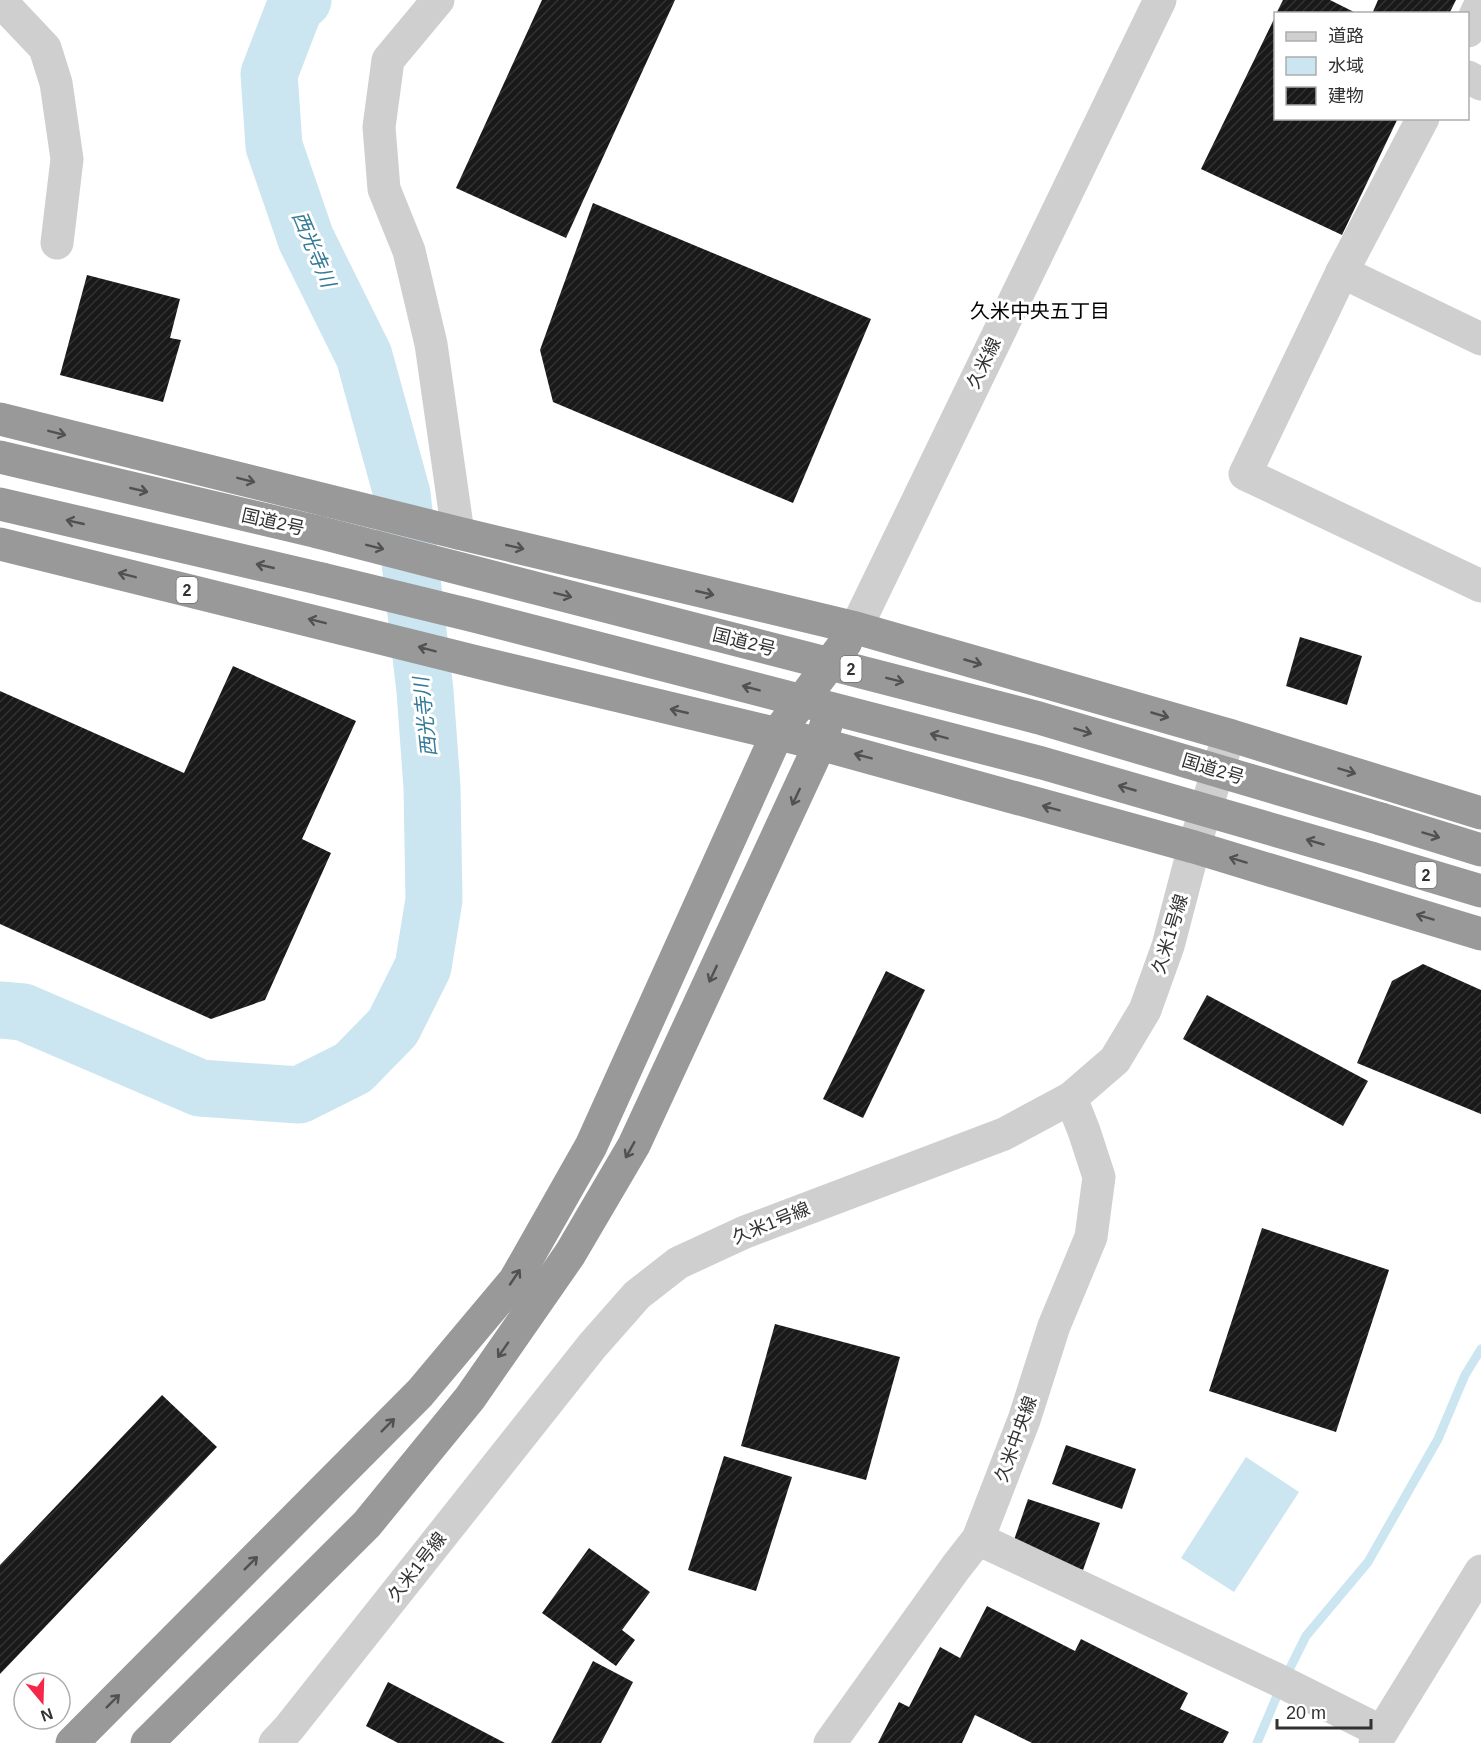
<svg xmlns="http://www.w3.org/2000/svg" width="1481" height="1743" viewBox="0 0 1481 1743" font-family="Helvetica,'Noto Sans JP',sans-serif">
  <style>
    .water { fill: #cbe5f1 }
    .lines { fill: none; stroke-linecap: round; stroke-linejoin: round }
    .stream { stroke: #cbe5f1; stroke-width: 9 }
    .river { stroke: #cbe5f1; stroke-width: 57 }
    .building { fill: url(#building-hatch) }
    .minor { stroke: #cfcfcf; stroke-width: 33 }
    .highway { stroke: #999; stroke-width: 33 }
    .highway-bridge { stroke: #999; stroke-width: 33 }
    .oneway { stroke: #515151 }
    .labels { text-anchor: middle; stroke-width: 6; stroke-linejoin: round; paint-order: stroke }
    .shield { fill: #fff; stroke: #707070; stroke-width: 1.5 }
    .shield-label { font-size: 16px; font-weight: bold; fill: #323232 }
    .street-label { font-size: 18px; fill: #323232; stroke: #fff }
    .water-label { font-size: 20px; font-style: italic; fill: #357a97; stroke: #fff }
    .neighbourhood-label { font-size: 20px; fill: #000; stroke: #fff }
  </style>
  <defs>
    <pattern id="building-hatch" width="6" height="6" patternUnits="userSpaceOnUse" patternTransform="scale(1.5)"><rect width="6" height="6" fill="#191919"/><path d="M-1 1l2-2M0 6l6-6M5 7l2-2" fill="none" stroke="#323232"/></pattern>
  </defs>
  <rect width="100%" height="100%" fill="#fff"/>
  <polygon class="water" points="1246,1457 1299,1492 1234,1592 1181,1558"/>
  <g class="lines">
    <polyline class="stream" points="1257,1743 1282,1684 1306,1636 1368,1562 1438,1439 1465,1375 1481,1349"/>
    <polyline class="river" points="0,1010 23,1012 200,1088 299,1095 353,1068 393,1027 423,967 434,900 432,787 425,691 402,494 364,356 306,239 274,146 269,74 296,4 303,0"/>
  </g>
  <g class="building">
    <polygon points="542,0 675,0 566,238 456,188"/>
    <polygon points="1283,0 1330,0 1358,14 1276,14"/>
    <polygon points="1378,0 1456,0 1449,14 1372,14"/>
    <polygon points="1276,15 1276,118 1398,118 1342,235 1201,169"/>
    <polygon points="593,203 871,319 793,503 553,402 540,350"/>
    <polygon points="87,275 180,299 170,338 181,340 163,402 60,375"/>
    <polygon points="1300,637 1362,656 1347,705 1286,686"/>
    <polygon points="233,666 356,721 302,839 331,853 265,1000 211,1019 0,924 0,691 184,773"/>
    <polygon points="1423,964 1481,990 1481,1114 1357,1063 1392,981"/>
    <polygon points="886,971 925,990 863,1118 823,1099"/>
    <polygon points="1207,995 1368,1081 1343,1126 1183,1039"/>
    <polygon points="1262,1228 1389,1270 1336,1432 1209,1391"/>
    <polygon points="775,1324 900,1357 866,1480 741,1446"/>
    <polygon points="162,1395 217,1447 0,1674 0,1565"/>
    <polygon points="1066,1445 1136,1469 1122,1509 1052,1484"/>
    <polygon points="724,1456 792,1477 756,1591 688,1570"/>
    <polygon points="1028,1499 1100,1523 1083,1570 1012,1546"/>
    <polygon points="589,1548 650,1592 622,1630 635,1640 616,1666 542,1613"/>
    <polygon points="987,1606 1075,1651 1081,1639 1188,1693 1180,1709 1229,1732 1223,1743 1032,1743 975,1715 962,1743 878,1743 899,1702 909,1707 940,1647 960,1658"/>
    <polygon points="593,1661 633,1682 601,1743 551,1743"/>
    <polygon points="388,1682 505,1743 398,1743 366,1726"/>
  </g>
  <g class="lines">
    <g class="minor">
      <polyline points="438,0 388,60 379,127 384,189 409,251 431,344 458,533"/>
      <polyline points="0,4 11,12 45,48 56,83 67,159 57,243"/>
      <polyline points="1468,31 1481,3"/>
      <polyline points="1468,77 1481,84"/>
      <polyline points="1423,118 1342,272 1245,474 1481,586"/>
      <polyline points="1342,272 1481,339"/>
      <polyline points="856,628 1160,0"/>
      <polyline points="978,1539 1276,1679 1380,1731"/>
      <polyline points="275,1743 289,1728 592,1346 637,1295 678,1263 745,1232 1004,1134 1071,1098 1115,1060 1145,1010 1168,946 1194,847 1229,735"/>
      <polyline points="830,1743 956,1567 978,1539 1024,1420 1054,1326 1091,1237 1099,1177 1084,1131 1071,1098"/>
      <polyline points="1375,1743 1481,1571"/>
    </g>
    <g class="highway">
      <polyline points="0,419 458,533 856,628 1229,735 1481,813"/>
      <polyline points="0,457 318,532"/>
      <polyline points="0,504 322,579"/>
      <polyline points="0,544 481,663 820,744 1194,847 1481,934"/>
      <polyline points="1381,819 1481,850"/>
      <polyline points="1371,858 1481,891"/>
      <polyline points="72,1743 420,1393 515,1280 591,1146 777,734 846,642"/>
      <polyline points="147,1743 367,1524 470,1398 570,1254 634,1145 820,744 826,725"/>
    </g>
    <g class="highway-bridge">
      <polyline points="318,532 1039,718 1381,819"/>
      <polyline points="322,579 474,616 1042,763 1371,858"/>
    </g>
  </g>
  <defs><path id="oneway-shaft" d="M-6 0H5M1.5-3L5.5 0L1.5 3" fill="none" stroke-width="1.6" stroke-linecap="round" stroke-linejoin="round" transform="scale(1.5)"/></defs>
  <g class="oneway">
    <use href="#oneway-shaft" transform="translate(57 433) rotate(14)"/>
    <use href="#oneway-shaft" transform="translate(246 480) rotate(14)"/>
    <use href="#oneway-shaft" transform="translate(139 490) rotate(13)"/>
    <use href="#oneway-shaft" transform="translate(75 522) rotate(-167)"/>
    <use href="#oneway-shaft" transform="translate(375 547) rotate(14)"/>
    <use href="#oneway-shaft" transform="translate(515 547) rotate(13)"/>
    <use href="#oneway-shaft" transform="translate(265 566) rotate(-167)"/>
    <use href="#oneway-shaft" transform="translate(127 575) rotate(-166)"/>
    <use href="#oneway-shaft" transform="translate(705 593) rotate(13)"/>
    <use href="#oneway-shaft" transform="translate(563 595) rotate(14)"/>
    <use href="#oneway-shaft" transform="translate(317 621) rotate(-166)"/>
    <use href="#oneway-shaft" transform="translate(427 649) rotate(-165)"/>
    <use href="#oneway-shaft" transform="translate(973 662) rotate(16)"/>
    <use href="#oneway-shaft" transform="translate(895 680) rotate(14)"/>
    <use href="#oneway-shaft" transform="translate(751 688) rotate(-165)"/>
    <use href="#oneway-shaft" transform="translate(679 711) rotate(-167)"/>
    <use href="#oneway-shaft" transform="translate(1160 715) rotate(16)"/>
    <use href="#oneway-shaft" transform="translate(1083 731) rotate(17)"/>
    <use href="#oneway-shaft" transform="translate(939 736) rotate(-165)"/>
    <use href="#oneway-shaft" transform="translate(863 756) rotate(-165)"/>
    <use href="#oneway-shaft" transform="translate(1347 771) rotate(17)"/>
    <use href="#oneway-shaft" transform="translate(1127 788) rotate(-164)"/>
    <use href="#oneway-shaft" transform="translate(796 797) rotate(115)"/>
    <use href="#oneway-shaft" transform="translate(1051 808) rotate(-165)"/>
    <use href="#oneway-shaft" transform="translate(1431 835) rotate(17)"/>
    <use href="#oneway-shaft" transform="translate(1315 842) rotate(-164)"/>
    <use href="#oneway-shaft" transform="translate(1238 860) rotate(-163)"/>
    <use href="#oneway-shaft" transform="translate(1425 917) rotate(-163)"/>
    <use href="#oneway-shaft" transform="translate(713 974) rotate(115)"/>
    <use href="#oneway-shaft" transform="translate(630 1150) rotate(119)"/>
    <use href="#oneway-shaft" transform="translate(515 1277) rotate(-56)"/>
    <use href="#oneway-shaft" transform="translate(503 1350) rotate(125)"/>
    <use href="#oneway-shaft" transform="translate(388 1425) rotate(-45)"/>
    <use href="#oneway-shaft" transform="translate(251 1563) rotate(-45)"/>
    <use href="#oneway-shaft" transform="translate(113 1701) rotate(-45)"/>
  </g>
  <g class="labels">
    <g class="shield">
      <rect x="176.5" y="577" width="21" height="26" rx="4.5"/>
      <rect x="840.5" y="656" width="21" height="26" rx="4.5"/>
      <rect x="1415.5" y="862" width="21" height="26" rx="4.5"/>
    </g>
    <g class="shield-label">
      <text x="187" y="596">2</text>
      <text x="851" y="675">2</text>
      <text x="1426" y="881">2</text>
    </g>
    <g class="street-label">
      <text transform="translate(984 363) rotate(-64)" y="6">久米線</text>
      <text transform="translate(273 522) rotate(13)" y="6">国道2号</text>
      <text transform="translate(744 642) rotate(14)" y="6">国道2号</text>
      <text transform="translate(1213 769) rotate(17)" y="6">国道2号</text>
      <text transform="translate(1170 934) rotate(-73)" y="6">久米1号線</text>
      <text transform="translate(771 1223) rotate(-22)" y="6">久米1号線</text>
      <text transform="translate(1016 1439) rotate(-70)" y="6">久米中央線</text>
      <text transform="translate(417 1567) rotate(-52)" y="6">久米1号線</text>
    </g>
    <g class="water-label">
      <text transform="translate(314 249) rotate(67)" y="7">西光寺川</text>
      <text transform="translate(425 717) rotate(-96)" y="7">西光寺川</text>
    </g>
    <g class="neighbourhood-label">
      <text x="1040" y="318">久米中央五丁目</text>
    </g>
  </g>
  <rect x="1274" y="12" width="195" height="108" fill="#ffffff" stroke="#adadad" stroke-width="1.5"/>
  <rect x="1286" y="32" width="30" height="9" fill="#cfcfcf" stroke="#adadad" stroke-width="1.5"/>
  <text x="1328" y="42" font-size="18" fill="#323232">道路</text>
  <rect x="1286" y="57" width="30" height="18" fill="#cbe5f1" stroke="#adadad" stroke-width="1.5"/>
  <text x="1328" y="72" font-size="18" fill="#323232">水域</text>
  <rect x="1286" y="87" width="30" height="18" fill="url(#building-hatch)" stroke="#adadad" stroke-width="1.5"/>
  <text x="1328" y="102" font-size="18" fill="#323232">建物</text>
  <g transform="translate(42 1701) rotate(161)"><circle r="28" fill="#ffffff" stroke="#adadad" stroke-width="1.5"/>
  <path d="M0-4.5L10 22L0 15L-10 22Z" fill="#f62849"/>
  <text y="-9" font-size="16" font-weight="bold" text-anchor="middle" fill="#323232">N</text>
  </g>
  <path d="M1277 1719v9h94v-9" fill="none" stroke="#323232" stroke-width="3"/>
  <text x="1286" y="1719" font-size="18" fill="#323232" stroke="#ffffff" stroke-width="4.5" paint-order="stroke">20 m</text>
</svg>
